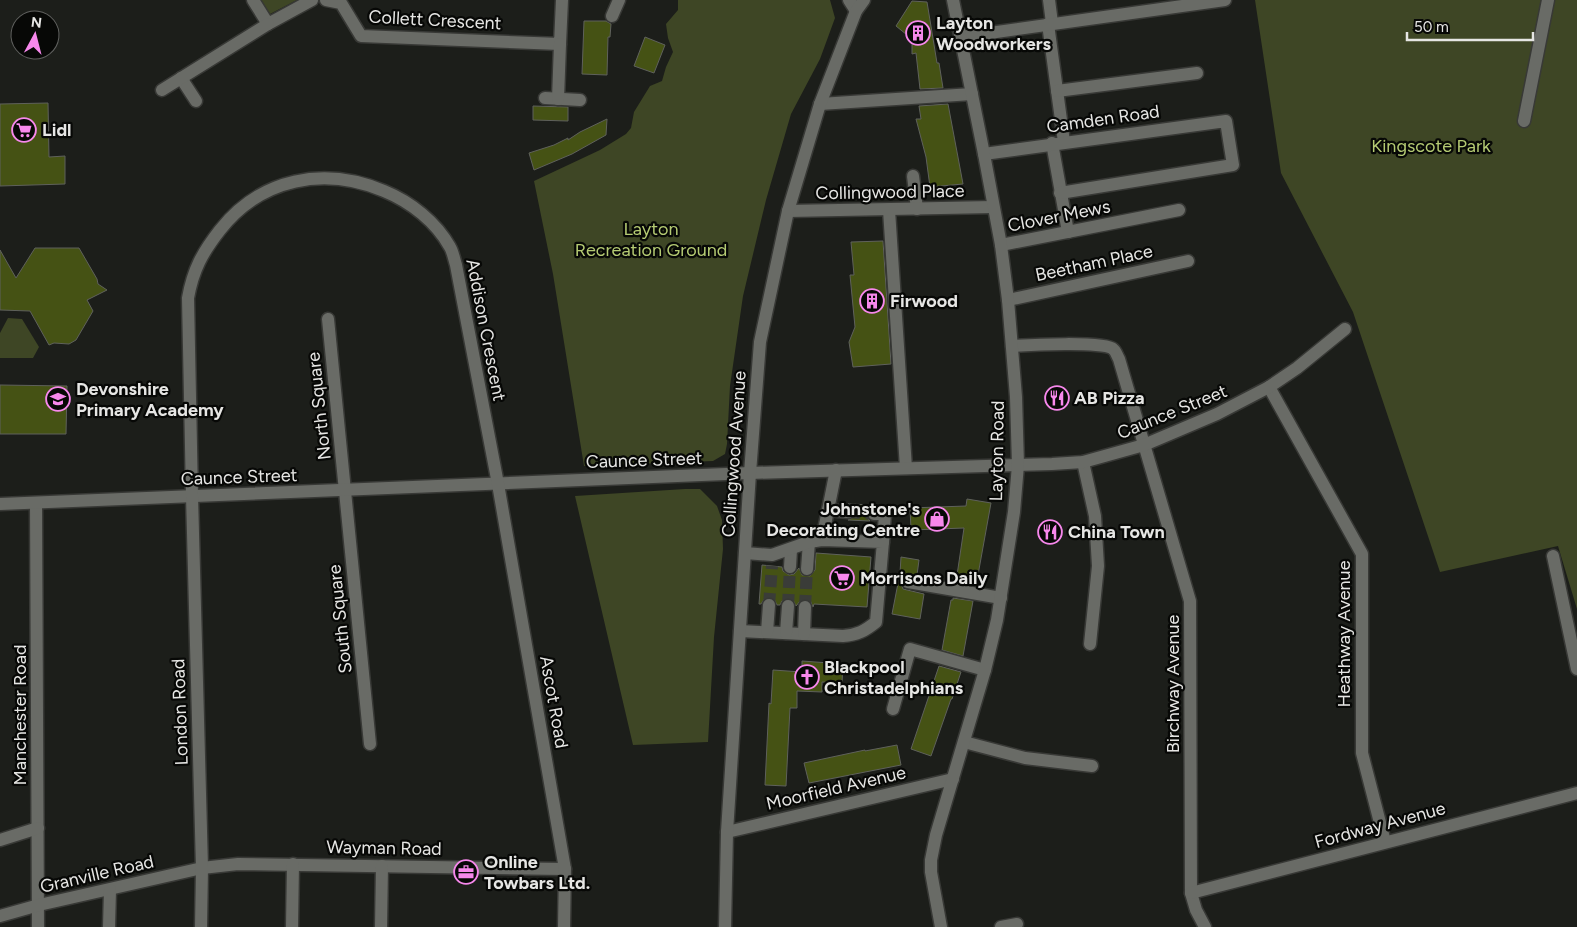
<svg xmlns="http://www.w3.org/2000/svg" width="1577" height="927" viewBox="0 0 1577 927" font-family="Figtree,sans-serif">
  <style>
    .green { fill: #3e4625 }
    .building { fill: #455214; stroke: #5f615c }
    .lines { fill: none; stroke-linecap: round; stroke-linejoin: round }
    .minor-tunnel { stroke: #3a3c38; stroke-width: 12; stroke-dasharray: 12 6; stroke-linecap: butt }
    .minor-casing { stroke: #383936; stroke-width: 15 }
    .minor { stroke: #696b66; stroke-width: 12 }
    .labels { text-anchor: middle; stroke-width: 4.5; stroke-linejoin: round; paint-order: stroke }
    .street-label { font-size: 18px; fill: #e6e6e4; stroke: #070806 }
    .poi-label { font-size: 18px; font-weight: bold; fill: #e6e6e4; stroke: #070806; text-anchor: start }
    .park-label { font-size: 18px; fill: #b5cb73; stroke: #070806 }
  </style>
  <rect width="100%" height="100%" fill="#1c1e1a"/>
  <g class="green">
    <polygon points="261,0 297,0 270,14"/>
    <polygon points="678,0 830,0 835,18 820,59 791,114 766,200 743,296 730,386 727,444 725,454 713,461 584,466 553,274 534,181 600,150 626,134 631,128 634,112 650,86 662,81 666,67 673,52 668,38 666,24 678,10"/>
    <polygon points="1255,0 1577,0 1577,609 1558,546 1440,572 1353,312 1281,173"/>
    <polygon points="8,318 22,319 39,347 33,358 0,358 0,333"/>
    <polygon points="685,489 700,489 717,506 722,520 723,549 714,637 708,742 633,745 575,496"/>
  </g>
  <g class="building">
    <polygon points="912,1 927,2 937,63 939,63 943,88 920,89 916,53 912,54 912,39 896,26"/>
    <polygon points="584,21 606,21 611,24 610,37 608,37 607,75 582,74"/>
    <polygon points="645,37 665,45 654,73 634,66"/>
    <polygon points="48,103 49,157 65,156 65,184 0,186 0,104"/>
    <polygon points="948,104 963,184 930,187 926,157 916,119 921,119 919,106"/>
    <polygon points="533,106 568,107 568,121 533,120"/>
    <polygon points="607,119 606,135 572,154 534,170 529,153 554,145 568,138 568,140 580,132"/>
    <polygon points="883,241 891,364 853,367 849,342 855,327 850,275 854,275 851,242"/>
    <polygon points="35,248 79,248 97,279 98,284 107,290 87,300 93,311 76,340 69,344 54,343 49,345 30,311 0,310 0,250 16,278"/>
    <polygon points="0,385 67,386 66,434 0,434"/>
    <polygon points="967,499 991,503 976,586 956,582 964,528 911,530 910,508 966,506"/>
    <polygon points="848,504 875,505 870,507 866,514 867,518 870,521 848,520 854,517 856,512 853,506"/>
    <polygon points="816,553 871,557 867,607 814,604 813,607 810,600 805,599 801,600 796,606 793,600 788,598 782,601 780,605 777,605 774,599 769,597 765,598 761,604 759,604 762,565 782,567 783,571 789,575 794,574 799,568 802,575 810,576 815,570"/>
    <polygon points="901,557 919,560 917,575 906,574 901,577 900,581 903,589 924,594 920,619 892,614 900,573"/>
    <polygon points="953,598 973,601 963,656 942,650 951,600 953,600"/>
    <polygon points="802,661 843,664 842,683 822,682 822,692 797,691 797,708 790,708 786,786 765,785 769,703 771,704 773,670 802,672"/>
    <polygon points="939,666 961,672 952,699 951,699 931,756 911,749"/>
    <polygon points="897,745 901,765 809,783 804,763 865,750 865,751"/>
  </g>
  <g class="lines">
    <g class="minor-tunnel">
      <polyline points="848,512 874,514"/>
      <polyline points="769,605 772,566"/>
      <polyline points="788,606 790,567"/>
      <polyline points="805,607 807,569"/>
    </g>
    <g class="minor-casing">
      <g id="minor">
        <polyline points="253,0 268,24 312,0"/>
        <polyline points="326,0 341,3 361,36 560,44 562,0"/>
        <polyline points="849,0 856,11"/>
        <polyline points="1049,0 1052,23"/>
        <polyline points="612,16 619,0"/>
        <polyline points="1048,24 1064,142"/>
        <polyline points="961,37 1225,0"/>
        <polyline points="181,78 196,101"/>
        <polyline points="162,90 268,24"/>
        <polyline points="1057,91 1197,73"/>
        <polyline points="545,98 580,100"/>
        <polyline points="558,99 560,44"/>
        <polyline points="820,104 972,94"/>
        <polyline points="1524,121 1548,0"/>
        <polyline points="1052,143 1068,232"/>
        <polyline points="984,154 1226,121 1233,165 1060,193"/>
        <polyline points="913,176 917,209"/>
        <polyline points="889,210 906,468"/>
        <polyline points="788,211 993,207"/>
        <polyline points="1001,245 1179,210"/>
        <polyline points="1008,300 1188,261"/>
        <polyline points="328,319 370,744"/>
        <path d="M1012 346C1028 345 1105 341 1113 349 1116 351 1117 356 1119 359L1190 601 1191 893 1196 910 1205 927"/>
        <polyline points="1269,387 1362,554 1362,753 1385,842"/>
        <polyline points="1083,462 1095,516 1098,566 1090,644"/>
        <polyline points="36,503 38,927"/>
        <polyline points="0,504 750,473 1052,464 1083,462 1144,445 1217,414 1269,387 1297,368 1345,329"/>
        <polyline points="828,510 848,512"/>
        <polyline points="874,514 885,514 883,542"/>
        <polyline points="822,540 836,470"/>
        <polyline points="1553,556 1577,669"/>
        <polyline points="790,567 791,550"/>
        <polyline points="807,569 809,542"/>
        <polyline points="908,582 1001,598"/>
        <path d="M740 631 843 636C857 635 865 631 876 622L883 542 822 540 809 542 772 555 745 553"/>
        <polyline points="767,632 769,605"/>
        <polyline points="786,633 788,606"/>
        <polyline points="804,634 805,607"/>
        <polyline points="893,709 910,649 985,670"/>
        <polyline points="964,742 1025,758 1092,766"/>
        <polyline points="727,832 953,779"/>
        <polyline points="0,840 38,828"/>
        <polyline points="1191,893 1577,793"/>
        <polyline points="0,916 39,905 202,868 238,864 565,869"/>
        <polyline points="109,927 110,890"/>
        <path d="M201 927 202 868 192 496 188 298C193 270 202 253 220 230 261 178 324 166 384 191 411 202 436 222 450 247 453 252 454 259 456 265L498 484 565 869 564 927"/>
        <polyline points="292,927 293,864"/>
        <polyline points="381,927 382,866"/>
        <polyline points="725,927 727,832 750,473 760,342 788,211 820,104 856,11 864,0"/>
        <polyline points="941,927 931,872 931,860 936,835 985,670 997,620 1014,512 1018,465 1016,397 1008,300 1001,245 984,154 953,0"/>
        <polyline points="1001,927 1017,924"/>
      </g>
    </g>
    <use href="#minor" class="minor"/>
  </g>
  <defs>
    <g id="building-ring" transform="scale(1.25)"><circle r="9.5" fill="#070806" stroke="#f788ec" stroke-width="1.5"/><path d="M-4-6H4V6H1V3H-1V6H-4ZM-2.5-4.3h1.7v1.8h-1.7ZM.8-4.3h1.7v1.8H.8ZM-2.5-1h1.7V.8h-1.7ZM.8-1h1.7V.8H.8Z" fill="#f788ec"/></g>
    <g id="supermarket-ring" transform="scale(1.25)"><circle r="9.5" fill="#070806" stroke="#f788ec" stroke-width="1.5"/><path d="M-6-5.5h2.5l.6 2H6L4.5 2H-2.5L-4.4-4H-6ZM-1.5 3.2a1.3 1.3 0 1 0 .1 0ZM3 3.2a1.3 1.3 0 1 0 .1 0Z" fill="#f788ec"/></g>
    <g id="restaurant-ring" transform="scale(1.25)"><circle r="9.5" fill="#070806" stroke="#f788ec" stroke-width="1.5"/><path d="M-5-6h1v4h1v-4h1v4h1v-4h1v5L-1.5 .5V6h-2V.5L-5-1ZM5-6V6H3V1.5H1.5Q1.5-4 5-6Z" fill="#f788ec"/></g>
    <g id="school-ring" transform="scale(1.25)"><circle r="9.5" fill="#070806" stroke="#f788ec" stroke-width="1.5"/><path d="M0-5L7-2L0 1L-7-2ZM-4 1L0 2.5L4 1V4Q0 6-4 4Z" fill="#f788ec"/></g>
    <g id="shop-ring" transform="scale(1.25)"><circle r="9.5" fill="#070806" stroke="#f788ec" stroke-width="1.5"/><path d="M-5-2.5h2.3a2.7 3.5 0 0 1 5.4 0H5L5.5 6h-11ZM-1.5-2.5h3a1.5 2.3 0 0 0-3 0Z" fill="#f788ec"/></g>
    <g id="church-ring" transform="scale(1.25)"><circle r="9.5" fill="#070806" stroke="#f788ec" stroke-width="1.5"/><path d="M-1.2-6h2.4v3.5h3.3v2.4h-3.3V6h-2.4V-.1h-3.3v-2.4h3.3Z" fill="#f788ec"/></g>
    <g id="office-ring" transform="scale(1.25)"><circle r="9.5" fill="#070806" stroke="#f788ec" stroke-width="1.5"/><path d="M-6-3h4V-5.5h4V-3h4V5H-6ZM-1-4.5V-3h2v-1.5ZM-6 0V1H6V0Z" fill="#f788ec"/></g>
  </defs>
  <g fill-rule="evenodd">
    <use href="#building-ring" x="918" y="33"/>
    <use href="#supermarket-ring" x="24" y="130"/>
    <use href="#building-ring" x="872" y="301"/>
    <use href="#restaurant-ring" x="1057" y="398"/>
    <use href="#school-ring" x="58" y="399"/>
    <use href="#shop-ring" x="937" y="519"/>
    <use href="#restaurant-ring" x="1050" y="532"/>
    <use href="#supermarket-ring" x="842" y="578"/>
    <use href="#church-ring" x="807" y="677"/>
    <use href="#office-ring" x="466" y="872"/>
  </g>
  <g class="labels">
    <g class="street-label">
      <text transform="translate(435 20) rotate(3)" y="6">Collett Crescent</text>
      <text transform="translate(1103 119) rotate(-8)" y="6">Camden Road</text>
      <text transform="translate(890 192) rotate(-1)" y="6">Collingwood Place</text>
      <text transform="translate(1059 216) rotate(-11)" y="6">Clover Mews</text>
      <text transform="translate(1094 263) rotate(-12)" y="6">Beetham Place</text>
      <text transform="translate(486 330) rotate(79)" y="6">Addison Crescent</text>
      <text transform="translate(319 406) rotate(-96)" y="6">North Square</text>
      <text transform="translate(1172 412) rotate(-22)" y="6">Caunce Street</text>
      <text transform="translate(997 451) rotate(-89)" y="6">Layton Road</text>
      <text transform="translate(734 454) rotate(-86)" y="6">Collingwood Avenue</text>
      <text transform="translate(644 460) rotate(-2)" y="6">Caunce Street</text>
      <text transform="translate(239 477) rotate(-2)" y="6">Caunce Street</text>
      <text transform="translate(340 619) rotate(-96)" y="6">South Square</text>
      <text transform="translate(1344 634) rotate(-90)" y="6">Heathway Avenue</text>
      <text transform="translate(1173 684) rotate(-90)" y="6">Birchway Avenue</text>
      <text transform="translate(554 702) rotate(80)" y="6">Ascot Road</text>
      <text transform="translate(180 712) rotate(-92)" y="6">London Road</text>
      <text transform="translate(20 715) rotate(-90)" y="6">Manchester Road</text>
      <text transform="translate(836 788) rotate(-13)" y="6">Moorfield Avenue</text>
      <text transform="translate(1380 825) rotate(-15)" y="6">Fordway Avenue</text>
      <text transform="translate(384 848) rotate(1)" y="6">Wayman Road</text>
      <text transform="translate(97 874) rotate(-13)" y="6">Granville Road</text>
    </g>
    <g class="poi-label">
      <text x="936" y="29">Layton<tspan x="936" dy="21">Woodworkers</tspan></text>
      <text x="42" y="136">Lidl</text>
      <text x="890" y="307">Firwood</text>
      <text x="76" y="395">Devonshire<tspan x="76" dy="21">Primary Academy</tspan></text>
      <text x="1074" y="404">AB Pizza</text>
      <text x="920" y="515" text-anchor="end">Johnstone's<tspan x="920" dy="21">Decorating Centre</tspan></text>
      <text x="1068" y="538">China Town</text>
      <text x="860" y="584">Morrisons Daily</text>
      <text x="824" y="673">Blackpool<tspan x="824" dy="21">Christadelphians</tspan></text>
      <text x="484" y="868">Online<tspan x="484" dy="21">Towbars Ltd.</tspan></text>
    </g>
    <g class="park-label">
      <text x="1431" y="152">Kingscote Park</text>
      <text x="651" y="235">Layton<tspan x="651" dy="21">Recreation Ground</tspan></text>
    </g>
  </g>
  <g transform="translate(35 35) rotate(7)"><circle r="24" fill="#070806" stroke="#60615f"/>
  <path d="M0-4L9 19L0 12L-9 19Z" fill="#f788ec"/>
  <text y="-8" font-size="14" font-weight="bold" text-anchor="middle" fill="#e6e6e4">N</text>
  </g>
  <path d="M1407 32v8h126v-8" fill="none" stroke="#e6e6e4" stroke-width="2.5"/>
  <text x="1414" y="32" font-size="15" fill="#e6e6e4" stroke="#070806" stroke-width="4" paint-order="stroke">50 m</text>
</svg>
